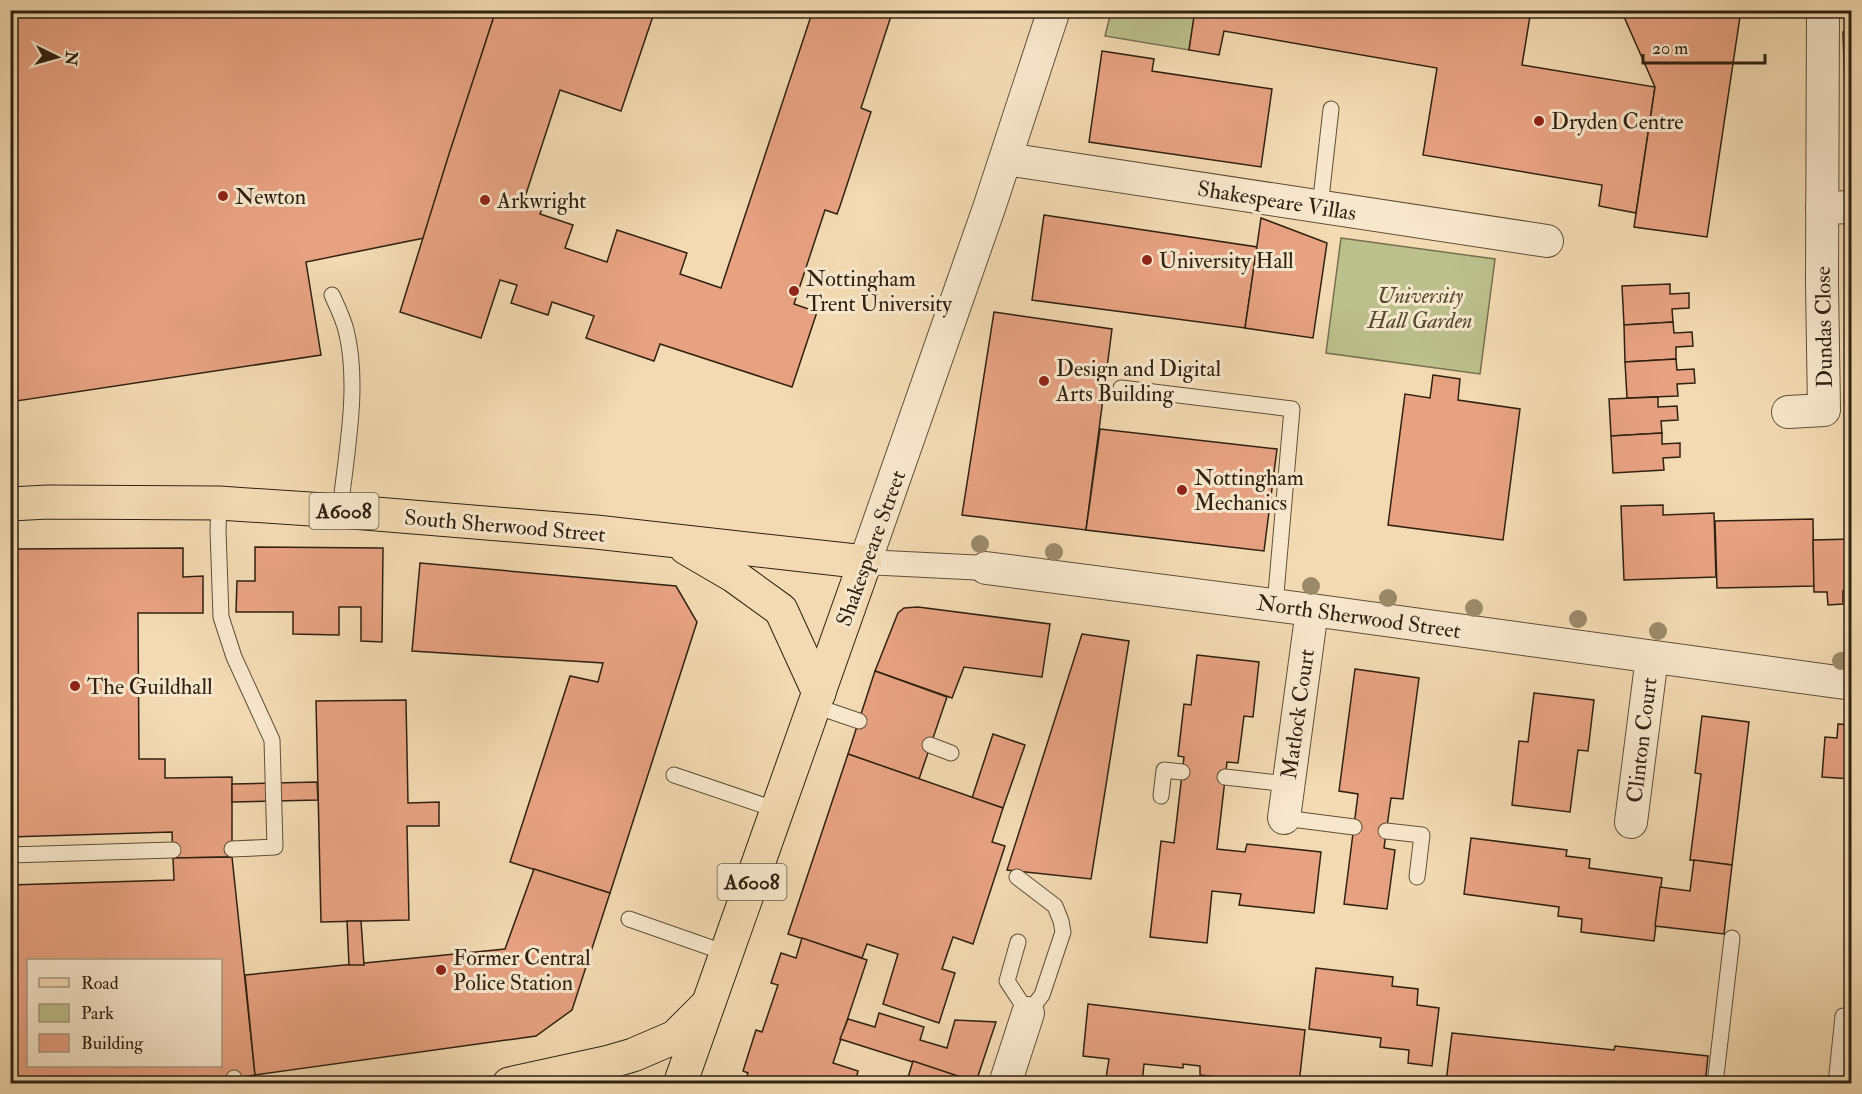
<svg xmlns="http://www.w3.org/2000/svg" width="1862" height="1094" viewBox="0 0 1862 1094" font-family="'IM FELL Double Pica',serif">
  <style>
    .green { fill: #bbc08c; stroke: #76704e; stroke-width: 1.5 }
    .building { fill: #e7a282; stroke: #302110; stroke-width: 1.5; fill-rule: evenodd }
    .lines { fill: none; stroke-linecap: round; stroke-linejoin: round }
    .service-casing { stroke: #614f38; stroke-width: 17 }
    .pedestrian-casing { stroke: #614f38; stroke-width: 26 }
    .minor-casing { stroke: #614f38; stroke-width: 34 }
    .primary-casing { stroke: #302110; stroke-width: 35 }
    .service { stroke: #f7e7cd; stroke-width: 15 }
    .pedestrian { stroke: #f7e7cd; stroke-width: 24 }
    .minor { stroke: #f7e7cd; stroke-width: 32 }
    .primary { stroke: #f3dab2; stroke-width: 33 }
    .tree { fill: #9b8a6a }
    .poi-dot { fill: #8f2418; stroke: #f7e7cd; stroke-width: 2 }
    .labels { text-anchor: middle; stroke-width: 6; stroke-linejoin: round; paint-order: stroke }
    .shield { fill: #f7e7cd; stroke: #6c5c49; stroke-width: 1.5 }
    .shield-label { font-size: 21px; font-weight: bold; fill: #302110 }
    .poi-label { font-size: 22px; fill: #302110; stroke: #f7e7cd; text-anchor: start }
    .street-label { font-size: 22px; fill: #302110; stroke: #f7e7cd }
    .park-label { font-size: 22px; font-style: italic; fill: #53492f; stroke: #f7e7cd }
  </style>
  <rect width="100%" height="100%" fill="#f3dab2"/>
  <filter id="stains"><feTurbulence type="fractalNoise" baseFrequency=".00333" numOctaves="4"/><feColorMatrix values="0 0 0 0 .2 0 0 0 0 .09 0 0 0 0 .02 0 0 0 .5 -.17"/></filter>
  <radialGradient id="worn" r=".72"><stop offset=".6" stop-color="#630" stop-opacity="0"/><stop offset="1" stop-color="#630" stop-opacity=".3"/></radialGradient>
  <g class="green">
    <polygon points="1108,11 1195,11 1189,50 1105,36 1111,12"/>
    <polygon points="1341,238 1495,259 1480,374 1326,353"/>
  </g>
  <g class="building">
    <polygon points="10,10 496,10 424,238 306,262 321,355 10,402"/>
    <polygon points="496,10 655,10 621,111 560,90 525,197 544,203 540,214 573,225 565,248 607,262 617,230 687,253 680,274 721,288 813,10 893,10 861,108 871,112 840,206 837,214 825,210 794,304 817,312 792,387 660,344 654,361 586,338 594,316 552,302 548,315 511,303 517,285 500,280 481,338 400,312 449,154"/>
    <polygon points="1195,10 1531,10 1522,65 1655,87 1636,213 1599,206 1602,185 1423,155 1437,68 1224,31 1219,55 1189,50"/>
    <polygon points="1621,10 1741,10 1707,237 1634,227 1655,87"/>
    <polygon points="1852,31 1852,92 1845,92 1843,32"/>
    <polygon points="1102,51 1154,59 1152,71 1272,89 1261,167 1089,142"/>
    <polygon points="1044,215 1257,247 1245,328 1032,300"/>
    <polygon points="1261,218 1327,243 1313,338 1245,328"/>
    <polygon points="1670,284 1670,294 1689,293 1689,308 1672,309 1673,322 1624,325 1622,286"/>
    <polygon points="994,312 1112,329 1086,530 962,515"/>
    <polygon points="1673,322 1674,333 1692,332 1693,346 1676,347 1676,359 1625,362 1624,325"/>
    <polygon points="1676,359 1677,370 1694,369 1695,383 1677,384 1678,396 1627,398 1625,362"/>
    <polygon points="1433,375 1460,379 1458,400 1520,409 1503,540 1388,525 1405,394 1430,398"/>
    <polygon points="1658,397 1658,407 1677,406 1678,420 1661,421 1662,433 1611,436 1609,399"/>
    <polygon points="1100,429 1277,449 1264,551 1086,530"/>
    <polygon points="1662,433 1662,444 1680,443 1680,457 1663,458 1664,470 1613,473 1611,436"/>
    <polygon points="1663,505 1663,515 1714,513 1716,577 1624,580 1621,506"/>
    <polygon points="1813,519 1814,586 1717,588 1715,521"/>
    <polygon points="1852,539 1852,591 1843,591 1843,604 1828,605 1827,592 1814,592 1813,540"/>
    <polygon points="255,547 383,548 382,642 361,641 361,607 339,607 339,635 293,634 293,612 236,612 237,581 255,581"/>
    <polygon points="183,548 183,577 203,576 203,613 138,613 139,759 165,759 165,778 232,777 232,857 173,858 172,832 10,837 10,549"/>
    <polygon points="420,563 676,586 697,622 610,893 510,862 570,676 598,682 603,663 412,651"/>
    <polygon points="918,607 1050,624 1042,677 964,667 952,698 875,671 898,613 904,608"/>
    <polygon points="1082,634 1129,641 1091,879 1007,870"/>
    <polygon points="1197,655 1259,662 1253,717 1244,716 1238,763 1227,762 1217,849 1245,852 1247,844 1321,852 1314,913 1239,905 1241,894 1212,891 1207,943 1150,937 1161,841 1174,843 1184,757 1178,756 1184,704 1191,705"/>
    <polygon points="1355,669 1419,678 1403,799 1391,798 1384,848 1395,850 1387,909 1344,904 1358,794 1339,791"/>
    <polygon points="875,671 947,697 919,779 848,754"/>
    <polygon points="1534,693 1594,700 1588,751 1578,750 1570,812 1512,805 1519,741 1528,742"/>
    <polygon points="406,700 408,803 439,802 439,826 407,826 409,920 321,922 316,701"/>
    <polygon points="1702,716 1749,722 1732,865 1690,860 1701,774 1695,773"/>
    <polygon points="1838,724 1852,725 1852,779 1822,777 1825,737 1837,738"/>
    <polygon points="993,734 1025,745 1003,808 972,798"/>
    <polygon points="848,754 1003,808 992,842 1005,846 973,944 953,937 942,969 955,973 939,1023 883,1004 898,954 867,944 862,958 788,934"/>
    <polygon points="317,782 318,800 232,802 232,784"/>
    <polygon points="1471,838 1567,850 1566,856 1590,859 1589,868 1662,878 1654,941 1581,932 1582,919 1558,916 1559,907 1464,894"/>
    <path d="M232 857 255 1075 210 1082V1084H10V885L174 880 173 858ZM28 960H220V1066H28Z"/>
    <polygon points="1694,860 1732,865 1724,934 1655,926 1660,887 1690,891"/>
    <polygon points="534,869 610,893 572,1010 536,1036 255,1075 245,975 505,949"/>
    <polygon points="347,921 361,921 364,965 349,965"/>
    <polygon points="802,938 867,960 833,1063 858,1071 855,1084 744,1084 748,1073 743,1071 756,1030 762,1032 778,985 771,983 781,953 796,958"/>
    <polygon points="1316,968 1393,977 1392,986 1418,989 1417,1005 1439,1008 1432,1066 1408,1063 1409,1050 1380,1047 1381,1038 1309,1029"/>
    <polygon points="1088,1004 1305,1030 1299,1084 1252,1084 1252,1081 1200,1075 1200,1066 1183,1064 1183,1068 1144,1064 1142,1084 1105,1084 1109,1059 1083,1056"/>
    <polygon points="879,1013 924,1027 920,1040 947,1048 955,1020 996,1022 976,1082 840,1039 848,1019 875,1027"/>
    <polygon points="1452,1033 1614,1050 1615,1046 1708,1056 1705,1084 1648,1084 1637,1081 1636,1084 1446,1082"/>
    <polygon points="913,1061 976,1082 976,1084 906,1084"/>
  </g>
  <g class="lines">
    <g class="service-casing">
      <g id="service">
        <polyline points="1320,207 1331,109"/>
        <path d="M332 295C337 306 343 318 346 330 360 385 346 454 340 511"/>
        <polyline points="1121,388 1292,409 1275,605"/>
        <polyline points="219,503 218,530 221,617 234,657 272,740 275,847 232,849"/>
        <polyline points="815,706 859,721"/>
        <polyline points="930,745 951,753"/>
        <polyline points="674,775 777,810"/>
        <polyline points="1225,777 1287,784"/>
        <polyline points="1161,796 1164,770 1182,772"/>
        <polyline points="1284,818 1354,827"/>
        <polyline points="1386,831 1422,835 1417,877"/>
        <polyline points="10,855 173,850"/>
        <polyline points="1017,877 1055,906 1061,921 1063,932 1042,995 1028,1013 1007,981 1018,942"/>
        <polyline points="629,919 726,953"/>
        <polyline points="234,1078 234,1084"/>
        <polyline points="1715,1084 1732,938"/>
        <polyline points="1836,1084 1843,1016"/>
      </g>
    </g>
    <g class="pedestrian-casing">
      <polyline id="pedestrian" points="865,562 986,568"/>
    </g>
    <g class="minor-casing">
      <g id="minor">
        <polyline points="1006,159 1547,241"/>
        <polyline points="1822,208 1852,207"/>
        <polyline points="1788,412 1824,410 1822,284 1823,10"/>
        <polyline points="865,562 989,208 1054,10"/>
        <polyline points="986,568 1312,610 1852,684"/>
        <polyline points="1284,818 1312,610"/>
        <polyline points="1631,822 1652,657"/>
        <polyline points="1005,1084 1028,1013"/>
      </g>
    </g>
    <g class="primary-casing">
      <g id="primary">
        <polyline points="10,504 48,502 219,503 340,511 596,532 865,562 680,1084"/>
        <polyline points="686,548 734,576 781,610 819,693"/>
        <polyline points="509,1084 609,1062 633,1055 675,1037 704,1008"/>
      </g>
    </g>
    <use href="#service" class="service"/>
    <use href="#pedestrian" class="pedestrian"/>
    <use href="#minor" class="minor"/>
    <use href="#primary" class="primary"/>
  </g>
  <g class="tree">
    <circle cx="980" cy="544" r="9"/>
    <circle cx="1054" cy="552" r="9"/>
    <circle cx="1311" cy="586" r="9"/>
    <circle cx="1388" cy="598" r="9"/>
    <circle cx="1474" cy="608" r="9"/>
    <circle cx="1578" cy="619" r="9"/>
    <circle cx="1658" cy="631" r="9"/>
    <circle cx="1841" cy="661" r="9"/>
  </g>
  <g class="poi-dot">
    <circle cx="1539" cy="121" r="6"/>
    <circle cx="223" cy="196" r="6"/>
    <circle cx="485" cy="200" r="6"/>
    <circle cx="1147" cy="260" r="6"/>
    <circle cx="794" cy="291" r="6"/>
    <circle cx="1044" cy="381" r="6"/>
    <circle cx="1182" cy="490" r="6"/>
    <circle cx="75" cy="686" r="6"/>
    <circle cx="441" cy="970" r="6"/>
  </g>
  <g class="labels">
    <g class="shield">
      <rect x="309.5" y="493" width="69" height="36" rx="4.5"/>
      <rect x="717.5" y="864" width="69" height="36" rx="4.5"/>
    </g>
    <g class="shield-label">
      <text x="344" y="518">A6008</text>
      <text x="752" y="889">A6008</text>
    </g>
    <g class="poi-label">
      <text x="1551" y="129">Dryden Centre</text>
      <text x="235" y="204">Newton</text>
      <text x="497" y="208">Arkwright</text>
      <text x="1159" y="268">University Hall</text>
      <text x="806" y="286">Nottingham<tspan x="806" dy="25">Trent University</tspan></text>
      <text x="1056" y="376">Design and Digital<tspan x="1056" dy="25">Arts Building</tspan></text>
      <text x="1194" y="485">Nottingham<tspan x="1194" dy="25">Mechanics</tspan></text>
      <text x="87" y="694">The Guildhall</text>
      <text x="453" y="965">Former Central<tspan x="453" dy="25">Police Station</tspan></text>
    </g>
    <g class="street-label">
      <text transform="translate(1277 200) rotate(9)" y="8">Shakespeare Villas</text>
      <text transform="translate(1823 327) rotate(-91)" y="8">Dundas Close</text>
      <text transform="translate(505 525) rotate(5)" y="8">South Sherwood Street</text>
      <text transform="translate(870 548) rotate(-70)" y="8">Shakespeare Street</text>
      <text transform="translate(1359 616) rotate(8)" y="8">North Sherwood Street</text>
      <text transform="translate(1297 714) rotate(-82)" y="8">Matlock Court</text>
      <text transform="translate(1641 740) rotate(-83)" y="8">Clinton Court</text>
    </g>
    <g class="park-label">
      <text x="1420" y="303">University<tspan x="1420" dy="25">Hall Garden</tspan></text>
    </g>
  </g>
  <rect width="1862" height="1094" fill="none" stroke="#f3dab2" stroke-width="36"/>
  <rect x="12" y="12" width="1838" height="1070" fill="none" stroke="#302110" stroke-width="3"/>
  <rect x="18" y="18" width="1826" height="1058" fill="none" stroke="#302110" stroke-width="1.5"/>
  <rect x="27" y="959" width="195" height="108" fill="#f7e7cd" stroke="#a79881" stroke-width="1.5"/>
  <rect x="39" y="978" width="30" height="9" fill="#f3dab2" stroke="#a79881" stroke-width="1.5"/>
  <text x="81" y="989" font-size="18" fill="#302110">Road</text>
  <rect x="39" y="1004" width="30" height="18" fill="#bbc08c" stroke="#a79881" stroke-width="1.5"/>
  <text x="81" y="1019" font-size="18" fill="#302110">Park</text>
  <rect x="39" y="1034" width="30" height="18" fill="#e7a282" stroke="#a79881" stroke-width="1.5"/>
  <text x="81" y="1049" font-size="18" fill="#302110">Building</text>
  <g transform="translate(57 57) rotate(95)" stroke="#f7e7cd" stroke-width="4.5" paint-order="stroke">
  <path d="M0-4.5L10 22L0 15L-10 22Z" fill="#302110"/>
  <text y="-9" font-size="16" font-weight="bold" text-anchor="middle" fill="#302110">N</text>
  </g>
  <path d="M1643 54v9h122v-9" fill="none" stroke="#302110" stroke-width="3"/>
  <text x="1652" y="54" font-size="18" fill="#302110" stroke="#f7e7cd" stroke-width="4.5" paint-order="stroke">20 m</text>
  <rect width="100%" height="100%" filter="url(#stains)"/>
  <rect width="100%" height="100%" fill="url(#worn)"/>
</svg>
